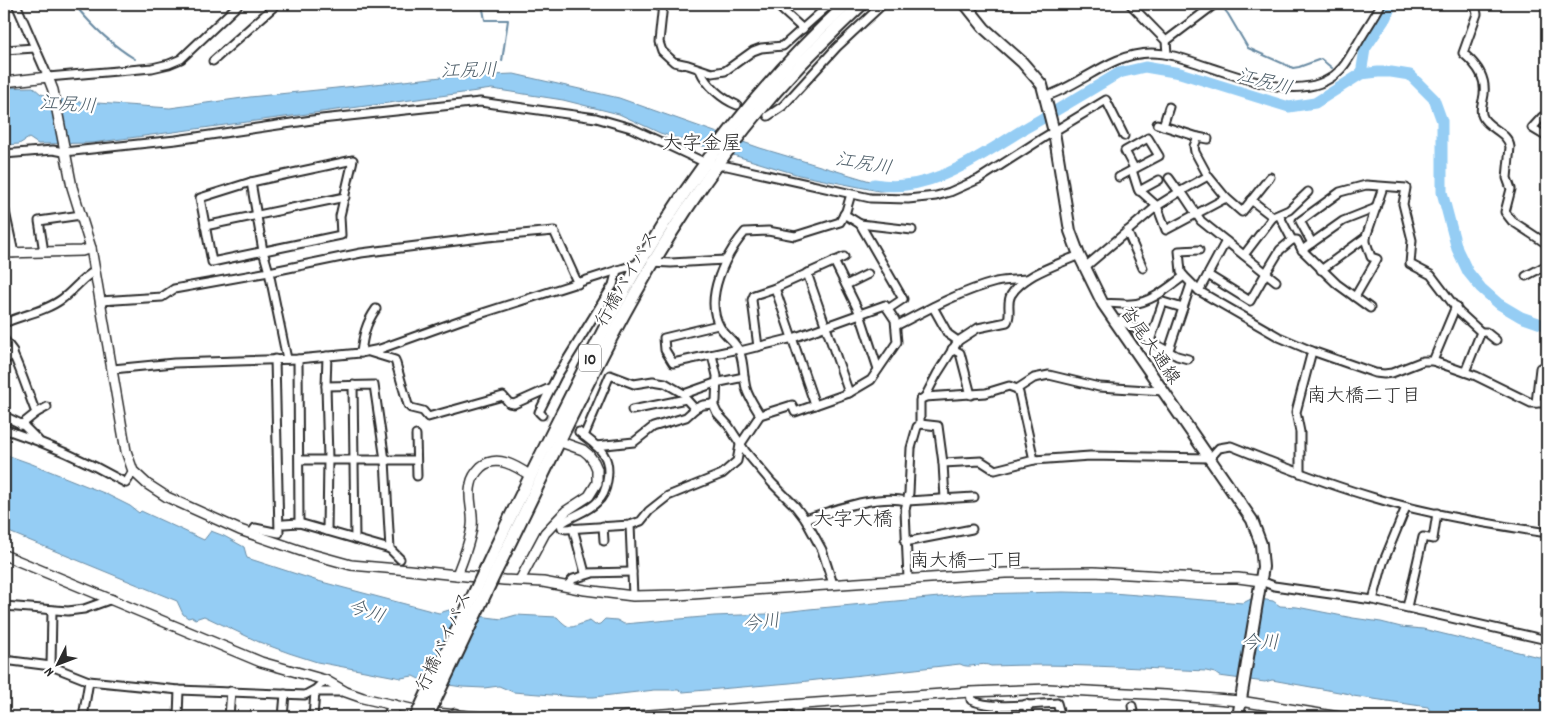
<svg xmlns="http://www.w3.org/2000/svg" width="1551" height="721" viewBox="0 0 1551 721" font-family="Dekko,'Klee One',sans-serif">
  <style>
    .water { fill: #95cdf4; stroke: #6b8ca4 }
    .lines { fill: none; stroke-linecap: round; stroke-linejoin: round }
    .stream { stroke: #6b8ca4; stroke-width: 2 }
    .river { stroke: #95cdf4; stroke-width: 11 }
    .minor-tunnel { stroke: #d5d5d5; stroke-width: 7; stroke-dasharray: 7 3.5; stroke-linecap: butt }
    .minor-casing { stroke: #2b2b2b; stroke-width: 11 }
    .tertiary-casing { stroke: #2b2b2b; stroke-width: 12 }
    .secondary-casing { stroke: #2b2b2b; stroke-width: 14 }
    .trunk-casing { stroke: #2b2b2b; stroke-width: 15 }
    .minor { stroke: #fff; stroke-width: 7 }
    .tertiary { stroke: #fff; stroke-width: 9 }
    .secondary { stroke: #fff; stroke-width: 10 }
    .trunk { stroke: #fff; stroke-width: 11 }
    .trunk-bridge-casing { stroke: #2b2b2b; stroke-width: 15; stroke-linecap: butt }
    .trunk-bridge { stroke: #fff; stroke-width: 11 }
    .labels { text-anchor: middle; stroke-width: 4.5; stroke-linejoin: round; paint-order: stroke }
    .shield { fill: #fff; stroke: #6b6b6b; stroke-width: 1 }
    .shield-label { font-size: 16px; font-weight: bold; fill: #2b2b2b }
    .street-label { font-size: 18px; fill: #2b2b2b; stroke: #fff }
    .water-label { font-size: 19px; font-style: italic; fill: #4b5c67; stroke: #fff }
    .neighbourhood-label { font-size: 19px; fill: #2b2b2b; stroke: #fff }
    .quarter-label { font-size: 20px; fill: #2b2b2b; stroke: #fff }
  </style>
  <rect width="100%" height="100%" fill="#fff"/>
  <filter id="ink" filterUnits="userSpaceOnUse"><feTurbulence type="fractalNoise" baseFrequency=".02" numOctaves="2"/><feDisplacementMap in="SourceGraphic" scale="10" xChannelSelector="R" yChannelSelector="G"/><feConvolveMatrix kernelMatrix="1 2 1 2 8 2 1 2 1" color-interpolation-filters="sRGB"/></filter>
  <g filter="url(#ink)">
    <g class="water">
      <polygon points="514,74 619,98 760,148 900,190 879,191 799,175 660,133 619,114 563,100 492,89 92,143 38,144 29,138 19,144 4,145 4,88 33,87 41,94 68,101 170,108 250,97 442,77"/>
      <path d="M4 454 32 464 104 493 130 506 139 513 141 511 204 540 211 531 224 536 244 547 247 558 318 581 439 613 449 610 455 613 502 619 516 615 557 617C572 633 571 626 590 621L595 625 600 624 605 619 617 620 624 624 714 616 767 614 809 609 972 594 1063 592 1112 593 1243 603 1253 598 1273 601 1280 606 1297 607 1353 618 1381 622 1401 627 1423 629 1547 659V717H1475L1448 712 1446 713 1430 711 1428 707 1353 696 1350 694 1272 680 1265 682 1219 676 1215 673 1206 671C1134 668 1063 663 991 666 981 661 970 670 960 664L790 683 683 692 678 690H655L594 697H577L513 692 499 686 484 688 462 687 423 681 413 676 401 678 391 676 317 662 289 653 259 642 204 616 195 619 192 617 188 618 183 614 177 601 4 530Z"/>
    </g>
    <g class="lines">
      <g class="stream">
        <path d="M74 4C92 26 110 44 135 59"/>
        <polyline points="482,4 485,20 508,20 502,61"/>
        <polyline points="1220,4 1228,14 1248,48 1293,68 1299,67 1321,59 1332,68"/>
      </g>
      <g class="river">
        <polyline points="1361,74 1365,49 1385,19 1392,4"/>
        <path d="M874 184C929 195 979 156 1024 129 1056 111 1087 92 1119 73L1145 67 1180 73 1289 107 1315 103 1361 74 1378 72H1391L1410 75 1434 99 1442 121V192L1457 249 1468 272 1481 288 1499 304 1521 317 1547 326"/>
      </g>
      <polyline class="minor-tunnel" points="542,415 579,432"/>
      <g class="minor-casing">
        <g id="minor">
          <polyline points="16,4 48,77 152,68 169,64 181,59 239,4"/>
          <polyline points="663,4 659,42 662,51 674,62 688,65 712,73 725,71 753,51 761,48 783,46 830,4"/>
          <polyline points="785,4 781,7 781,9 803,29"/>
          <polyline points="1130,4 1166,41 1167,54"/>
          <path d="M1475 4 1477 14 1463 53C1478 66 1488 79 1483 100 1481 107 1480 113 1484 119 1492 130 1508 133 1510 147L1507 178 1511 189 1505 212 1512 221 1547 244"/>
          <polyline points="1166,41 1215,4"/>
          <polyline points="4,50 35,48"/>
          <polyline points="213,61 277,4"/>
          <path d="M700 70C706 85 722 99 737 105"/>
          <path d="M1047 96C1083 84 1111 53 1151 53 1171 53 1190 61 1209 67 1246 79 1307 104 1339 71 1347 64 1352 52 1358 43 1365 30 1375 17 1381 4"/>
          <polyline points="768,116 783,106 837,47 883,4"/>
          <polyline points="1547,120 1542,117 1532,128 1547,137"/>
          <polyline points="1157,124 1198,137 1194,146 1195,152 1208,176 1226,198 1242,212 1270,177"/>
          <polyline points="1163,126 1169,107"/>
          <polyline points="1198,137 1208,139"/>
          <polyline points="4,154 53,150 64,152 176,140 312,120 480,102 596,118 631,128 706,163 717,166 727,166 870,198 908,199 936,196 950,192 979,179 1043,138 1106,100 1124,136"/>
          <polygon points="353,160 340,216 341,235 212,262 200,198 251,182"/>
          <polyline points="1132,170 1138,189 1157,206 1166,230 1226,198"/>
          <polyline points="1119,177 1159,156 1148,138 1125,151 1134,168"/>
          <polyline points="1169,178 1179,192"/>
          <polyline points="251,182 263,251 269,272 287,359"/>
          <polyline points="1139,191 1159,180"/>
          <polyline points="1181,191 1208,176"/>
          <polyline points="1251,200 1273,217"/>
          <polyline points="4,207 14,253"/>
          <polyline points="844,214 860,224 903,299 888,309"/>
          <polyline points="1279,215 1292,240"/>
          <polyline points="860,224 912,230"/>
          <polyline points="205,226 345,197"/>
          <polyline points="1127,231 1143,268"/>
          <polyline points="1312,243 1300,221 1340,192 1366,185 1406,188 1403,204 1412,240 1410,264 1431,275 1459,312 1481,332 1465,372"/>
          <polyline points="44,252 39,221 81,215"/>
          <polyline points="1244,255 1273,217 1289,210 1308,192"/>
          <polyline points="834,261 860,314 878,369"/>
          <polyline points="651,262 671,263 725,260"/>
          <polyline points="1084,268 1157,206 1181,191 1201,221 1266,273 1280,250 1292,240 1297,240 1302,250"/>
          <polyline points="1321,270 1366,237"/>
          <polyline points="807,273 849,393"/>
          <polyline points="1208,275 1250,301 1266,273 1276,281"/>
          <polyline points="1184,276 1181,272 1179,251 1199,250"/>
          <polyline points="1526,276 1547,265"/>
          <polyline points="846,285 868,274"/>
          <polyline points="1199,291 1226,241"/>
          <polyline points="1355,297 1377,259 1371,257 1366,242 1366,237 1383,187"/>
          <polyline points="100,301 162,297 174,289 269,272 361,253 488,237 554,231 578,284"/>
          <path d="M1103 304C1112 302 1122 305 1131 304 1151 303 1169 287 1184 276L1199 291 1279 337 1312 351 1375 373 1384 374 1392 373 1423 361H1433L1476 376 1531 403H1547"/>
          <polyline points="933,307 948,334 958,341"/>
          <polyline points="1370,308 1337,284 1302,250 1343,221 1376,208"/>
          <polyline points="1114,321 1120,320 1141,332 1150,341 1177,356 1188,359"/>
          <path d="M4 323C23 315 46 311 62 299 74 290 82 278 95 271"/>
          <polyline points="718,325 664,338 665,350 673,363 738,349"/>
          <path d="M896 326C928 309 961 291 996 282 1006 280 1017 280 1027 279"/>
          <polyline points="1481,332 1486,332 1496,340"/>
          <polyline points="4,339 13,351 13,354 4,361"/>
          <polyline points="1150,341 1163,302 1183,308"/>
          <polyline points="758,347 752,300 754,295 775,288"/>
          <polyline points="952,349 960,353 971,395"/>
          <polyline points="1169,350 1191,284"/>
          <polyline points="369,352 395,360 408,405 411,408 423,411 428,417 503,396 509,403 514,404 552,387"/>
          <path d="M361 353C363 336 366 323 376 309"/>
          <path d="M13 354C22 373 28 393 36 413L21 425"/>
          <polyline points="712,355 717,376 716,401 713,404 717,413 728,425 745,451 772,483 795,506 805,519 822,550 833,584"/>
          <polyline points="298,359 299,523"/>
          <polyline points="1433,361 1456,306"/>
          <polyline points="113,369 174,363 298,359 360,353 380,349 461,320 640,263"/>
          <polyline points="353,385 355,539"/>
          <polyline points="1017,389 1034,378 1049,375 1099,387 1164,391"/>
          <polyline points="925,397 986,393 1009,386 1017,389 1019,393 1034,460 995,470 981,461 943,463"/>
          <polyline points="1536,403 1540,368"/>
          <polyline points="815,405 775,288 844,257"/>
          <polyline points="632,410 686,399 695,409"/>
          <polyline points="36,413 47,407"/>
          <polyline points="542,415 539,412 557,376 613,285 617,270"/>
          <path d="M760 415C755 406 748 397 746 388 743 376 744 364 740 353 737 342 726 337 720 327 703 298 726 254 745 232L768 231 795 236 840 222 846 211 851 194"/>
          <polyline points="4,416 23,425 38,440"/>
          <polyline points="920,424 938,426 943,463 945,499"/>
          <path d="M4 429C46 443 87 461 126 483L133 471"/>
          <path d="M579 432C598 447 612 454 607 481 606 489 603 497 597 502 588 512 572 515 561 524L562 528 566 529 630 525 641 521 649 511 668 496 722 474 737 461 740 445 760 415 792 405 795 412 849 393 871 380 897 342 895 320 885 305 793 338 740 351"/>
          <polyline points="416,435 417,476"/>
          <polyline points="584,436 610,375 634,384 653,381 665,383 684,394 715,383 744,377"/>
          <polyline points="596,446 634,442 653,427 686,417 696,408 703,405 713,404"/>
          <polyline points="300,460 416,460"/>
          <path d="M1034 460 1090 456 1210 458 1219 448 1231 446C1278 465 1326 484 1375 498 1431 515 1490 524 1547 533"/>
          <polyline points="1300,473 1300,432 1296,412 1312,351"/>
          <path d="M805 519C835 510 876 494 907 501L974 497"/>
          <polyline points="284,524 299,523 390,549 385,460 374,385 326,386"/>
          <polyline points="630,525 633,596"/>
          <polyline points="603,526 604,541"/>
          <polyline points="573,528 585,573 632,572"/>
          <polyline points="327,531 328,459 326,386 327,356"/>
          <polyline points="251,534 255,528 279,533 275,359"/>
          <polyline points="905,542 972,529"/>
          <polyline points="390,549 400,559"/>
          <path d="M908 579 905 510 909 493 911 448 917 427 920 424V400L925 397 937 374 958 341 978 328 1007 322C1012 314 1006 304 1011 295 1024 274 1057 265 1079 255"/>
          <polyline points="1261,581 1274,586 1373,600 1547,640"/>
          <polyline points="567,586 573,579 590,574"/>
          <polyline points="1373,600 1383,563 1406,507"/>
          <polyline points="1547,603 1545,616 1547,619"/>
          <polyline points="4,606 68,611 84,609 112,599"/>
          <polyline points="1407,607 1423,537 1433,539 1437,513"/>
          <polyline points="4,660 51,666 89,681 179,690 305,695 316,689 325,680"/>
          <polyline points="51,666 52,610"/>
          <polyline points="313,692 346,692"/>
          <path d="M970 692 971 700C990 710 1034 704 1057 703L1061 717"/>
          <polyline points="1026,704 1029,717"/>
          <polyline points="997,705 1000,717"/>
          <polyline points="1132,706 1134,717"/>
          <polyline points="83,717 89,681"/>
          <polyline points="178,717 179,690"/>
          <polyline points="229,717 231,691"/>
          <polyline points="283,717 285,694"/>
          <polyline points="313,717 315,692"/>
          <polyline points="787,717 797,714 797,705"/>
        </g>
      </g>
      <g class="tertiary-casing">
        <g id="tertiary">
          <polyline points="4,82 48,77 53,90 72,187 91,248 126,451 133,471 147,484 167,497 240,530 304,552 351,565 409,570 504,580 543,582 585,590 633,596 678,595 1005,573 1094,572 1198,578 1238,578 1261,581"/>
          <polyline points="4,253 82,251 91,248"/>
          <polyline points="4,555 261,662 325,680 346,692 363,698 424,712 480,717"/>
          <path d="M457 575C463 559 470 543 472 526 474 512 467 497 471 484 472 478 477 471 481 467 497 454 516 466 531 476"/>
          <polyline points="520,580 545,533 566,511 589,496 597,483 597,469 594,462 589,455 583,450 558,441"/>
          <polyline points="622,717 970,692 1048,689 1166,695 1240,701 1339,717"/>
        </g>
      </g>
      <g class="secondary-casing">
        <polyline id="secondary" points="965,4 985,29 1022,62 1042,85 1054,132 1070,231 1079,255 1103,304 1252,520 1261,544 1263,567 1238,717"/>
      </g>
      <g class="trunk-casing">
        <g id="trunk">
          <path d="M486 568C510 516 536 465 561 415 587 364 611 312 640 263 694 170 767 77 847 4"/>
          <path d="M496 571C557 449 612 321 688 207 721 157 759 108 800 65 820 44 841 24 862 4"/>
          <polyline points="389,717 394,706"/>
          <polyline points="454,717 455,715"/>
        </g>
      </g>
      <use href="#minor" class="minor"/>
      <use href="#tertiary" class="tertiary"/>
      <use href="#secondary" class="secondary"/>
      <use href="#trunk" class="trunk"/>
      <g class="trunk-bridge-casing">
        <g id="trunk-bridge">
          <polyline points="416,717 486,568"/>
          <polyline points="427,717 496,571"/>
        </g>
      </g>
      <use href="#trunk-bridge" class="trunk-bridge"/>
    </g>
  </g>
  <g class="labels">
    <rect class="shield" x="579" y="344.5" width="22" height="27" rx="4"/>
    <g class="shield-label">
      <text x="590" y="364">10</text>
    </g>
    <g class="street-label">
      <text transform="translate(626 278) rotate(-60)" y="6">行橋バイパス</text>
      <text transform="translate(1151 345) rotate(55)" y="6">沓尾大通線</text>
      <text transform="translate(443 641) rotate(-65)" y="6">行橋バイパス</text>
    </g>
    <g class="water-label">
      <text transform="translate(469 69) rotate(-1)" y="7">江尻川</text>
      <text transform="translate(1265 80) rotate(15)" y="7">江尻川</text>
      <text transform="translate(68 103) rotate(4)" y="7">江尻川</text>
      <text transform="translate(864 162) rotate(10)" y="7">江尻川</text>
      <text transform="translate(367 610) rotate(18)" y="7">今川</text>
      <text transform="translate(761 621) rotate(-7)" y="7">今川</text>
      <text x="1260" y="648">今川</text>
    </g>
    <g class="neighbourhood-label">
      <text x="1364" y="401">南大橋二丁目</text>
      <text x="967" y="566">南大橋一丁目</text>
    </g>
    <g class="quarter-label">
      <text x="702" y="149">大字金屋</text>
      <text x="853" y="525">大字大橋</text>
    </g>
  </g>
  <rect width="1551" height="721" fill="none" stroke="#fff" stroke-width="20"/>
  <rect x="10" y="10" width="1531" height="701" fill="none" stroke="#2b2b2b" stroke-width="2" filter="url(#ink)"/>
  <g transform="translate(58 664) rotate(228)" stroke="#ffffff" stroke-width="4" paint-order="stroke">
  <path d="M0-4L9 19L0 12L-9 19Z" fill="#2b2b2b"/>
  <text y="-8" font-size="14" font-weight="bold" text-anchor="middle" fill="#2b2b2b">N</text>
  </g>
</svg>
